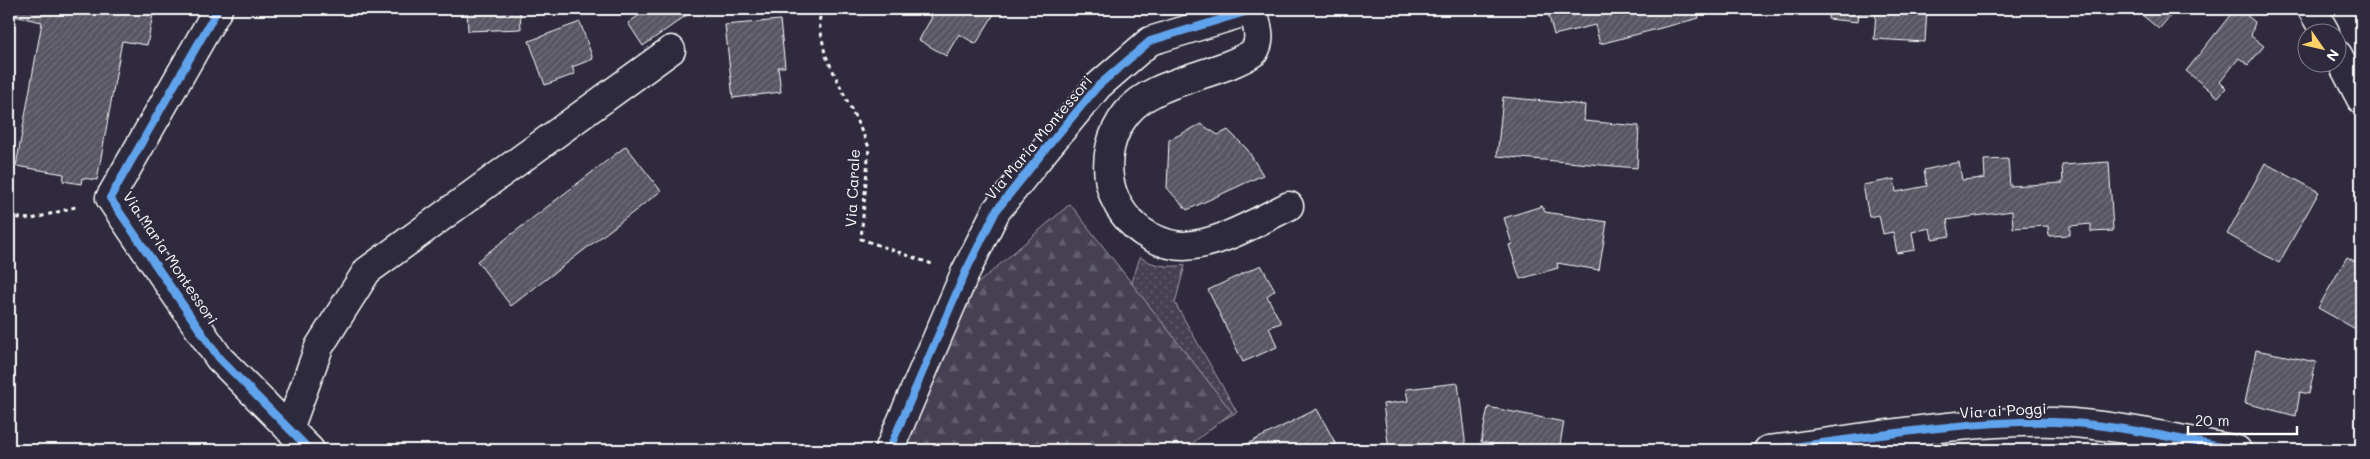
<svg xmlns="http://www.w3.org/2000/svg" width="2370" height="459" viewBox="0 0 2370 459" font-family="Mali,sans-serif">
  <style>
    .grass { fill: url(#grass-dots); stroke: #a2a0a8 }
    .forest { fill: url(#forest-firs); stroke: #a2a0a8 }
    .building { fill: url(#building-hatch); stroke: #fff }
    .lines { fill: none; stroke-linecap: round; stroke-linejoin: round }
    .minor-casing { stroke: #fff; stroke-width: 31 }
    .path { stroke: #fff; stroke-width: 3; stroke-dasharray: 4 4; stroke-linecap: butt }
    .minor { stroke: #2f2a3d; stroke-width: 28 }
    .cycleway-casing { stroke: #2f2a3d; stroke-width: 11 }
    .cycleway { stroke: #60a3ed; stroke-width: 8 }
    .labels { text-anchor: middle; stroke-width: 4; stroke-linejoin: round; paint-order: stroke }
    .street-label { font-size: 15px; fill: #fff; stroke: #2f2a3d }
  </style>
  <defs>
    <pattern id="grass-dots" width="8" height="8" patternUnits="userSpaceOnUse" patternTransform="scale(1.25)"><rect width="8" height="8" fill="#464152"/><path d="M2 2h.1M6 6h.1" fill="none" stroke="#625e6c" stroke-width="1.8" stroke-linecap="round"/></pattern>
    <pattern id="forest-firs" width="22" height="20" patternUnits="userSpaceOnUse" patternTransform="scale(1.25)"><rect width="22" height="20" fill="#464152"/><path d="M5 1l3.5 6h-7zM16 11l3.5 6h-7z" fill="#625e6c"/></pattern>
    <pattern id="building-hatch" width="6" height="6" patternUnits="userSpaceOnUse" patternTransform="scale(1.25)"><rect width="6" height="6" fill="#595564"/><path d="M-1 1l2-2M0 6l6-6M5 7l2-2" fill="none" stroke="#726e7b"/></pattern>
  </defs>
  <rect width="100%" height="100%" fill="#2f2a3d"/>
  <filter id="ink" filterUnits="userSpaceOnUse"><feTurbulence type="fractalNoise" baseFrequency=".02" numOctaves="2"/><feDisplacementMap in="SourceGraphic" scale="10" xChannelSelector="R" yChannelSelector="G"/><feConvolveMatrix kernelMatrix="1 2 1 2 8 2 1 2 1" color-interpolation-filters="sRGB"/></filter>
  <g filter="url(#ink)">
    <path class="grass" d="M1140 257C1153 266 1170 268 1185 265L1175 303 1237 412 1183 442 1073 450 1111 349Z"/>
    <polygon class="forest" points="1070,204 1232,412 1184,450 902,450 969,291"/>
    <g class="building">
      <polygon points="9,9 154,9 147,45 122,41 97,180 82,178 81,184 63,181 64,174 16,166 42,22 9,15"/>
      <polygon points="467,9 520,9 521,29 468,31"/>
      <polygon points="648,9 694,9 694,10 643,46 628,23"/>
      <polygon points="933,9 997,9 976,44 959,34 946,56 919,40 932,17 929,15"/>
      <polygon points="1547,9 1697,9 1699,18 1600,44 1595,25 1554,35"/>
      <polygon points="1829,9 1927,9 1925,42 1874,39 1876,13 1859,13 1858,22 1828,19"/>
      <polygon points="2135,9 2176,9 2159,29"/>
      <polygon points="2235,9 2239,9 2255,22 2251,36 2264,46 2248,65 2239,58 2220,82 2226,88 2218,97 2186,71"/>
      <polygon points="780,20 785,67 778,67 781,92 733,98 725,25"/>
      <polygon points="580,22 593,59 572,67 575,74 545,85 529,41"/>
      <polygon points="1503,97 1585,105 1584,121 1639,126 1637,168 1497,156"/>
      <polygon points="1201,124 1218,135 1228,130 1247,149 1263,175 1187,210 1167,188 1169,140"/>
      <polygon points="626,146 661,191 511,306 477,261"/>
      <polygon points="2008,159 2010,186 2063,183 2062,165 2109,162 2113,231 2091,232 2091,224 2070,226 2070,235 2049,236 2048,226 2013,228 2012,211 1947,220 1950,236 1932,239 1930,228 1912,232 1915,250 1897,253 1893,232 1883,234 1879,215 1869,217 1863,185 1894,179 1896,192 1927,186 1924,170 1959,162 1962,180 1985,178 1984,160"/>
      <polygon points="2265,163 2319,192 2279,263 2227,234"/>
      <polygon points="1542,206 1545,212 1607,222 1599,270 1557,263 1558,268 1520,279 1509,245 1512,244 1504,218"/>
      <polygon points="2347,257 2361,265 2361,332 2318,308"/>
      <polygon points="1261,265 1275,290 1267,296 1281,323 1269,327 1277,347 1243,362 1208,290"/>
      <polygon points="2256,350 2316,362 2309,394 2300,392 2296,416 2245,403"/>
      <polygon points="1458,383 1466,448 1417,450 1416,447 1389,450 1383,404 1408,401 1406,389"/>
      <polygon points="1488,407 1564,422 1559,450 1523,450 1481,442"/>
      <polygon points="1317,409 1339,450 1235,450"/>
    </g>
    <g class="lines">
      <g class="minor-casing">
        <g id="minor">
          <polyline points="218,9 110,198 219,358 310,450"/>
          <path d="M1253 9C1256 24 1263 38 1254 52 1219 76 1152 80 1126 114 1095 154 1105 213 1151 237 1161 242 1173 246 1184 246 1221 244 1256 222 1289 206"/>
          <polyline points="2312,9 2325,32"/>
          <polyline points="2338,55 2361,99"/>
          <polyline points="289,429 319,347 367,271 671,50"/>
          <polyline points="889,450 965,273 996,211 1044,151 1098,86 1150,41 1255,9"/>
          <path d="M1768 450C1863 439 1959 420 2054 422 2116 424 2177 439 2237 450"/>
        </g>
      </g>
      <g class="path">
        <polyline points="822,9 819,22 825,54 869,147 861,239 932,264"/>
        <polyline points="9,217 32,219 79,206"/>
      </g>
      <use href="#minor" class="minor"/>
      <g class="cycleway-casing">
        <g id="cycleway">
          <polyline points="218,9 110,198 219,358 310,450"/>
          <polyline points="889,450 965,273 996,211 1044,151 1098,86 1150,41 1255,9"/>
          <path d="M1768 450C1863 439 1959 420 2054 422 2116 424 2177 439 2237 450"/>
        </g>
      </g>
      <use href="#cycleway" class="cycleway"/>
    </g>
  </g>
  <g class="labels">
    <g class="street-label">
      <text transform="translate(1039 138) rotate(-50)" y="5">Via Maria Montessori</text>
      <text transform="translate(853 188) rotate(-87)" y="5">Via Carale</text>
      <text transform="translate(170 258) rotate(56)" y="5">Via Maria Montessori</text>
      <text transform="translate(2003 411) rotate(-3)" y="5">Via ai Poggi</text>
    </g>
  </g>
  <rect width="2370" height="459" fill="none" stroke="#2f2a3d" stroke-width="30"/>
  <rect x="15" y="15" width="2340" height="429" fill="none" stroke="#fff" stroke-width="2" filter="url(#ink)"/>
  <g transform="translate(2322 48) rotate(124)"><circle r="24" fill="#2f2a3d" stroke="#827f8b"/>
  <path d="M0-4L9 19L0 12L-9 19Z" fill="#ffd166"/>
  <text y="-8" font-size="14" font-weight="bold" text-anchor="middle" fill="#ffffff">N</text>
  </g>
  <path d="M2188 426v8h109v-8" fill="none" stroke="#ffffff" stroke-width="2.5"/>
  <text x="2195" y="426" font-size="15" fill="#ffffff" stroke="#2f2a3d" stroke-width="4" paint-order="stroke">20 m</text>
</svg>
